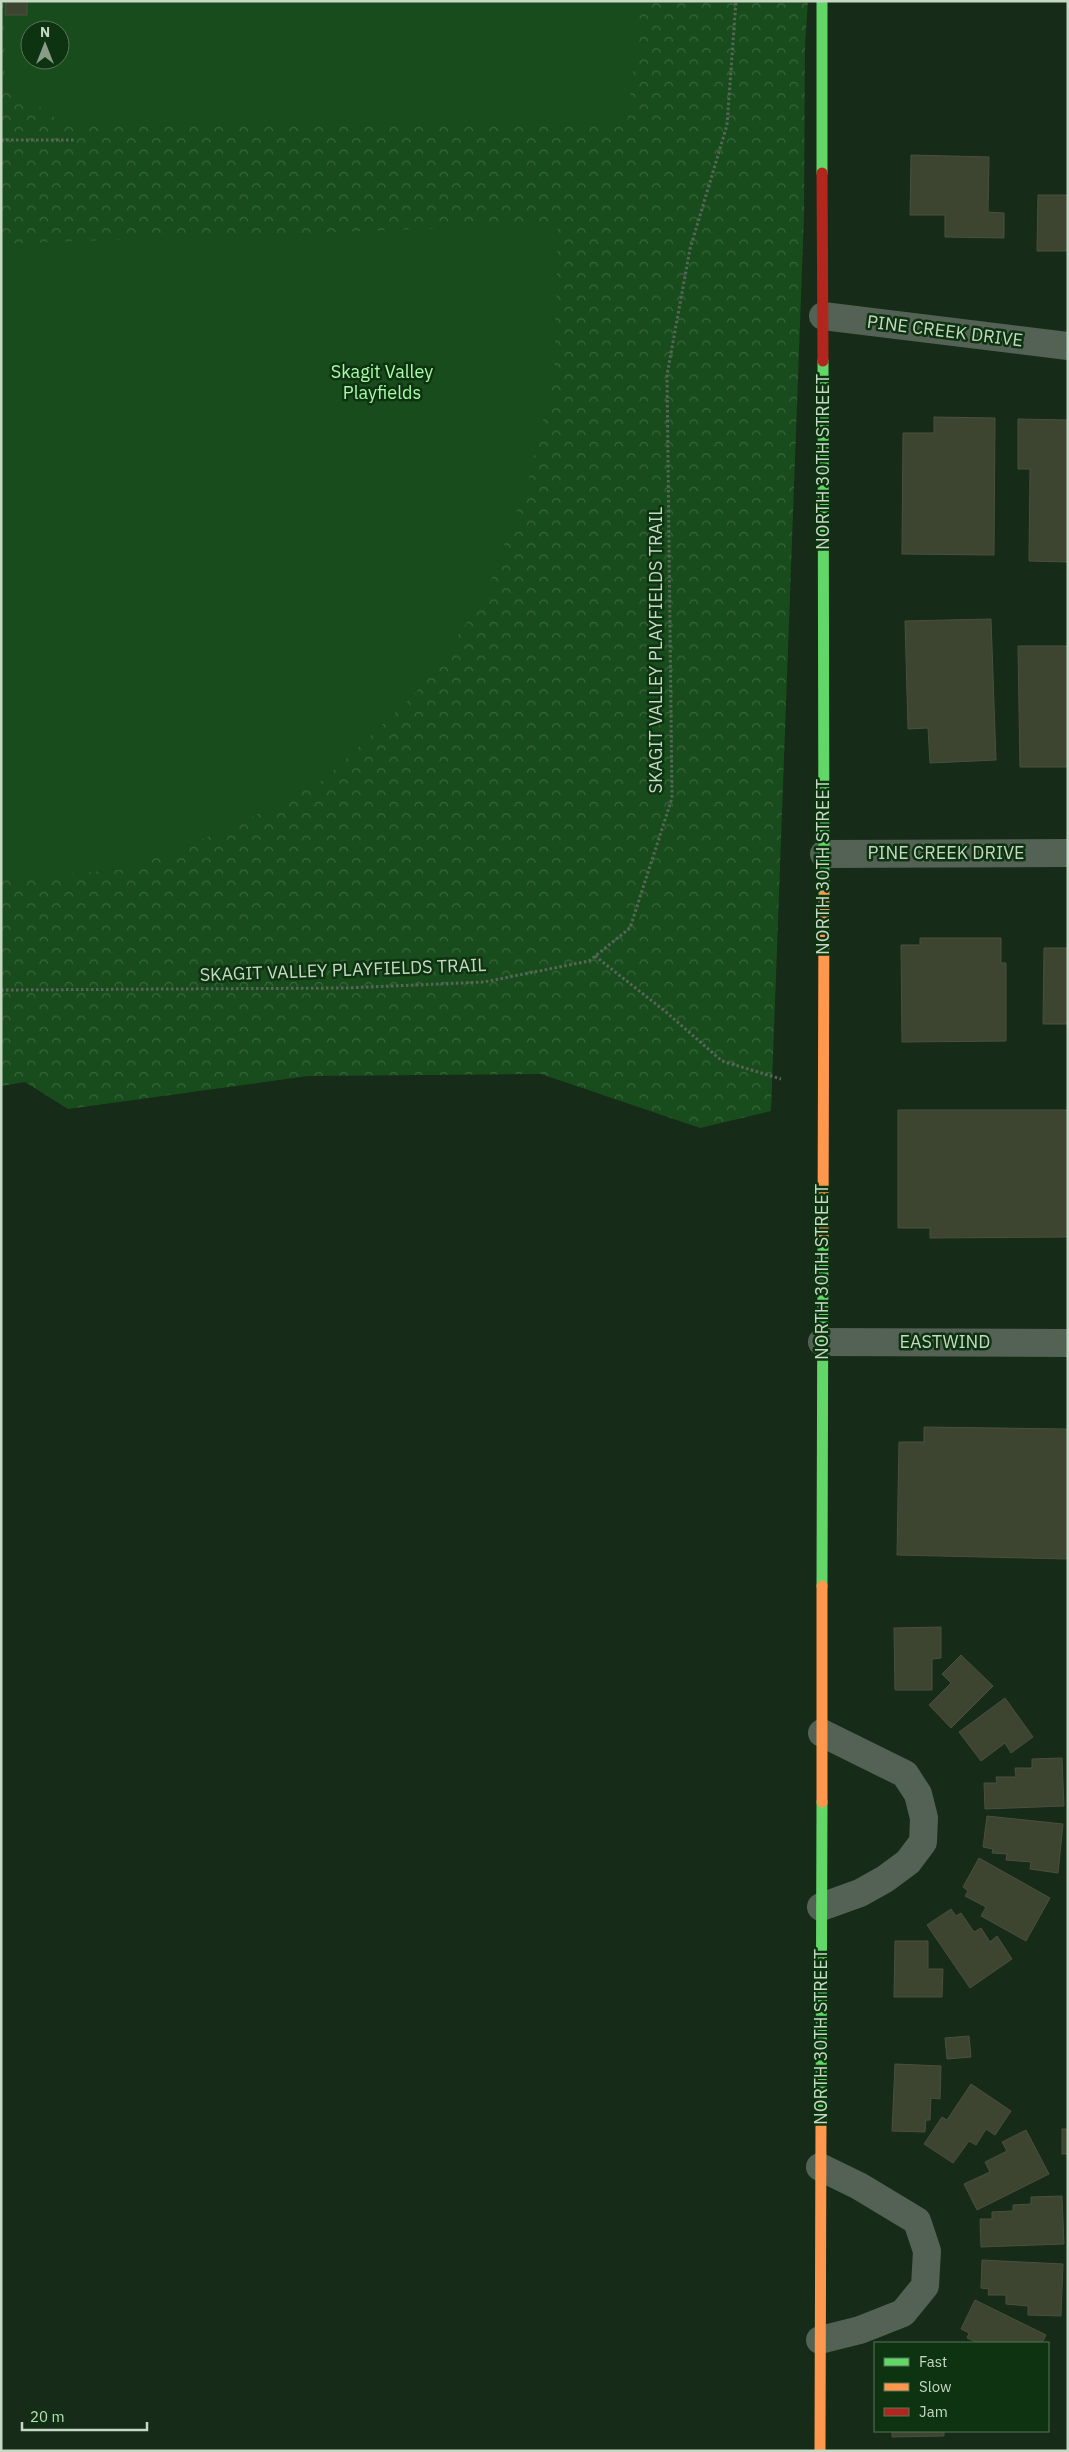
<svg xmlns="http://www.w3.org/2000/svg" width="1069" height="2452" viewBox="0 0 1069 2452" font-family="'IBM Plex Sans',sans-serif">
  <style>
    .forest { fill: url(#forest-crowns); fill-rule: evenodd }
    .pitch { fill: #194c1c; fill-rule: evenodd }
    .building { fill: #3d442f; stroke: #4a503e }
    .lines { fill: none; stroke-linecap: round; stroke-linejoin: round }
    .path { stroke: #576658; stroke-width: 3; stroke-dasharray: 2.5 2.5; stroke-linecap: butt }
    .street { stroke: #536254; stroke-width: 28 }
    .fast { stroke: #63d668; stroke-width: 11 }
    .slow { stroke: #ff974d; stroke-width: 11 }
    .jam { stroke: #b3261e; stroke-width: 11 }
    .labels { text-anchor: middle; stroke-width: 5; stroke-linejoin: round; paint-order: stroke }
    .street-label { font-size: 18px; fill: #c5d9c4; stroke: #0e3311 }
    .park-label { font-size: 18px; fill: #aafaaa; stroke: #0e3311 }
  </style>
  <defs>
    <pattern id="forest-crowns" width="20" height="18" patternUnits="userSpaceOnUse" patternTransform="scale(1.25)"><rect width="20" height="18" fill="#194c1c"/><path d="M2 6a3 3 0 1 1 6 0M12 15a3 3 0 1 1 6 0" fill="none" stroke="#39653b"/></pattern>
  </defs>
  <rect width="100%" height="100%" fill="#162b18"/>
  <path class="forest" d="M1 1H808L805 45 804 215 771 1111 700 1128 541 1074 308 1076 68 1109 25 1082 1 1086ZM30 30H60V60H30Z"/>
  <g class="pitch">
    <path d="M4 1H641V3L627 124 62 123 5 82ZM30 30H60V60H30Z"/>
    <polygon points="558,224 554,376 528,481 483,601 414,695 323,780 237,825 128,869 1,879 1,244"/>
  </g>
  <g class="building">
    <polygon points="6,1 27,1 27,15 5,15"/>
    <polygon points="911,155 989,157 988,212 1004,213 1004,238 945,237 945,215 910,215"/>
    <polygon points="1068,189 1068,251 1037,251 1038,195 1068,195"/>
    <polygon points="934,417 995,418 994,555 902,554 903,433 934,433"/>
    <polygon points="1018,419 1068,420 1068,562 1029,561 1030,469 1018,469"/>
    <polygon points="991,619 996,760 930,763 928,728 908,729 905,621"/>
    <polygon points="1018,646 1068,646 1068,767 1020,767"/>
    <polygon points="920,938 1001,938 1001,963 1006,963 1006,1041 902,1042 901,945 920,945"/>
    <polygon points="1044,948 1068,948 1068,1024 1043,1024"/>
    <polygon points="898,1110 1068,1110 1068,1237 930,1238 930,1228 898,1228"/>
    <polygon points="924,1427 1068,1429 1068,1559 897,1555 899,1442 924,1442"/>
    <polygon points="941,1627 941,1658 932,1659 932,1690 895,1690 894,1628"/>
    <polygon points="961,1655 993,1686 951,1728 929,1705 951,1683 942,1674"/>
    <polygon points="1005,1698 1033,1737 1011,1753 1005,1743 981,1761 959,1732"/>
    <polygon points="1062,1758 1064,1806 985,1809 984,1783 997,1783 996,1777 1016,1777 1015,1768 1032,1768 1032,1759"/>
    <polygon points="987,1816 1063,1824 1058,1873 1030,1869 1031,1862 1006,1860 1007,1854 992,1853 993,1849 983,1847"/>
    <polygon points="979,1858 1050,1898 1026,1941 981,1916 986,1907 965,1896 968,1891 963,1887"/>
    <polygon points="951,1909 956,1916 961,1913 974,1932 981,1928 990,1942 997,1936 1012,1959 970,1988 927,1925"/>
    <polygon points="895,1941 928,1941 928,1969 943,1969 942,1997 894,1997"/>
    <polygon points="969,2036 971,2057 947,2059 945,2038"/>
    <polygon points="895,2064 941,2066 940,2099 931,2098 930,2120 926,2120 925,2132 892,2131"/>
    <polygon points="971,2084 1011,2111 995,2135 986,2129 976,2145 969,2141 953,2163 924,2144 942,2117 947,2120"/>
    <rect x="1062" y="2129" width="6" height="25"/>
    <polygon points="1026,2130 1049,2174 977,2210 964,2184 990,2172 985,2162 1007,2151 1002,2142"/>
    <polygon points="1062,2196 1064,2244 981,2247 980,2219 992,2219 992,2212 1013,2211 1013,2205 1031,2204 1031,2197"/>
    <polygon points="982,2260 1063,2264 1061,2316 1028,2315 1028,2306 1006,2304 1006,2295 988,2295 989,2289 981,2288"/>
    <polygon points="975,2300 1046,2335 1042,2343 979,2343 967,2338 969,2333 961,2329"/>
    <polygon points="892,2431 944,2431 944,2436 892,2437"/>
  </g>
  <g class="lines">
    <g class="path">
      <polyline points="1,140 76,140"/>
      <polyline points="595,956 666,1012 722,1061 781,1079"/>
      <polyline points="1,990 346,988 484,982 589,961 630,928 672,798 667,375 690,249 727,125 736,1"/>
    </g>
    <g class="street">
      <polyline points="823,316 1068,346"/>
      <polyline points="824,854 1068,853"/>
      <polyline points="822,1342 1068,1343"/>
      <polyline points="821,1907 860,1893 885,1879 908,1862 923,1842 924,1818 918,1794 905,1774 822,1733"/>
      <polyline points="820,2167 859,2186 917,2221 927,2251 925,2286 903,2313 860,2330 820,2340"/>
    </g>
    <g class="fast">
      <polyline points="822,1 822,173"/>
      <polyline points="823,361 824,896"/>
      <polyline points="822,1586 823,1236"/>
      <polyline points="821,2115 822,1802"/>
    </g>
    <g class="slow">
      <polyline points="823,1236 824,896"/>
      <polyline points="822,1802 822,1586"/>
      <polyline points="820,2451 821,2115"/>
    </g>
    <polyline class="jam" points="822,173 823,361"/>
  </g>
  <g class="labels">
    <g class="street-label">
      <text transform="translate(945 331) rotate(7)" y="6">PINE CREEK DRIVE</text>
      <text transform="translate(823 462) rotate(-90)" y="6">NORTH 30TH STREET</text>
      <text transform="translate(656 650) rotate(-90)" y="6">SKAGIT VALLEY PLAYFIELDS TRAIL</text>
      <text x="946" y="859">PINE CREEK DRIVE</text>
      <text transform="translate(823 867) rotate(-90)" y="6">NORTH 30TH STREET</text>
      <text transform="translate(343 970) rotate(-2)" y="6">SKAGIT VALLEY PLAYFIELDS TRAIL</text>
      <text transform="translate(822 1272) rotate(-90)" y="6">NORTH 30TH STREET</text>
      <text x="945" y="1348">EASTWIND</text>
      <text transform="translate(821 2037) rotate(-90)" y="6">NORTH 30TH STREET</text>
    </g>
    <g class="park-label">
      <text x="382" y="378">Skagit Valley<tspan x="382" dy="21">Playfields</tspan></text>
    </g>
  </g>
  <rect width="1069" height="2452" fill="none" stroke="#c5d9c4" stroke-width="5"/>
  <rect x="874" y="2342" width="175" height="90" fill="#0e3311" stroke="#577559"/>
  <rect x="884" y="2358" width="25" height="8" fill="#63d668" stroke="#577559"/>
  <text x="919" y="2367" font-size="15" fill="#c5d9c4">Fast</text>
  <rect x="884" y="2383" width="25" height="8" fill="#ff974d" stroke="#577559"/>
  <text x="919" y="2392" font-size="15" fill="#c5d9c4">Slow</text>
  <rect x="884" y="2408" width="25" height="8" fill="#b3261e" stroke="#577559"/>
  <text x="919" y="2417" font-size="15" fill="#c5d9c4">Jam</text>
  <g transform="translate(45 45)"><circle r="24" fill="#0e3311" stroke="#577559"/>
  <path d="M0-4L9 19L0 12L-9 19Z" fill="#889c88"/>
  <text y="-8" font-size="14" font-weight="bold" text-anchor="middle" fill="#c5d9c4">N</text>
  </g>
  <path d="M22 2422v8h125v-8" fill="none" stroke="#c5d9c4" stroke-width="2.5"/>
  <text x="30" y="2422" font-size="15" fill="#c5d9c4" stroke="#0e3311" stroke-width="4" paint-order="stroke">20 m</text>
</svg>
